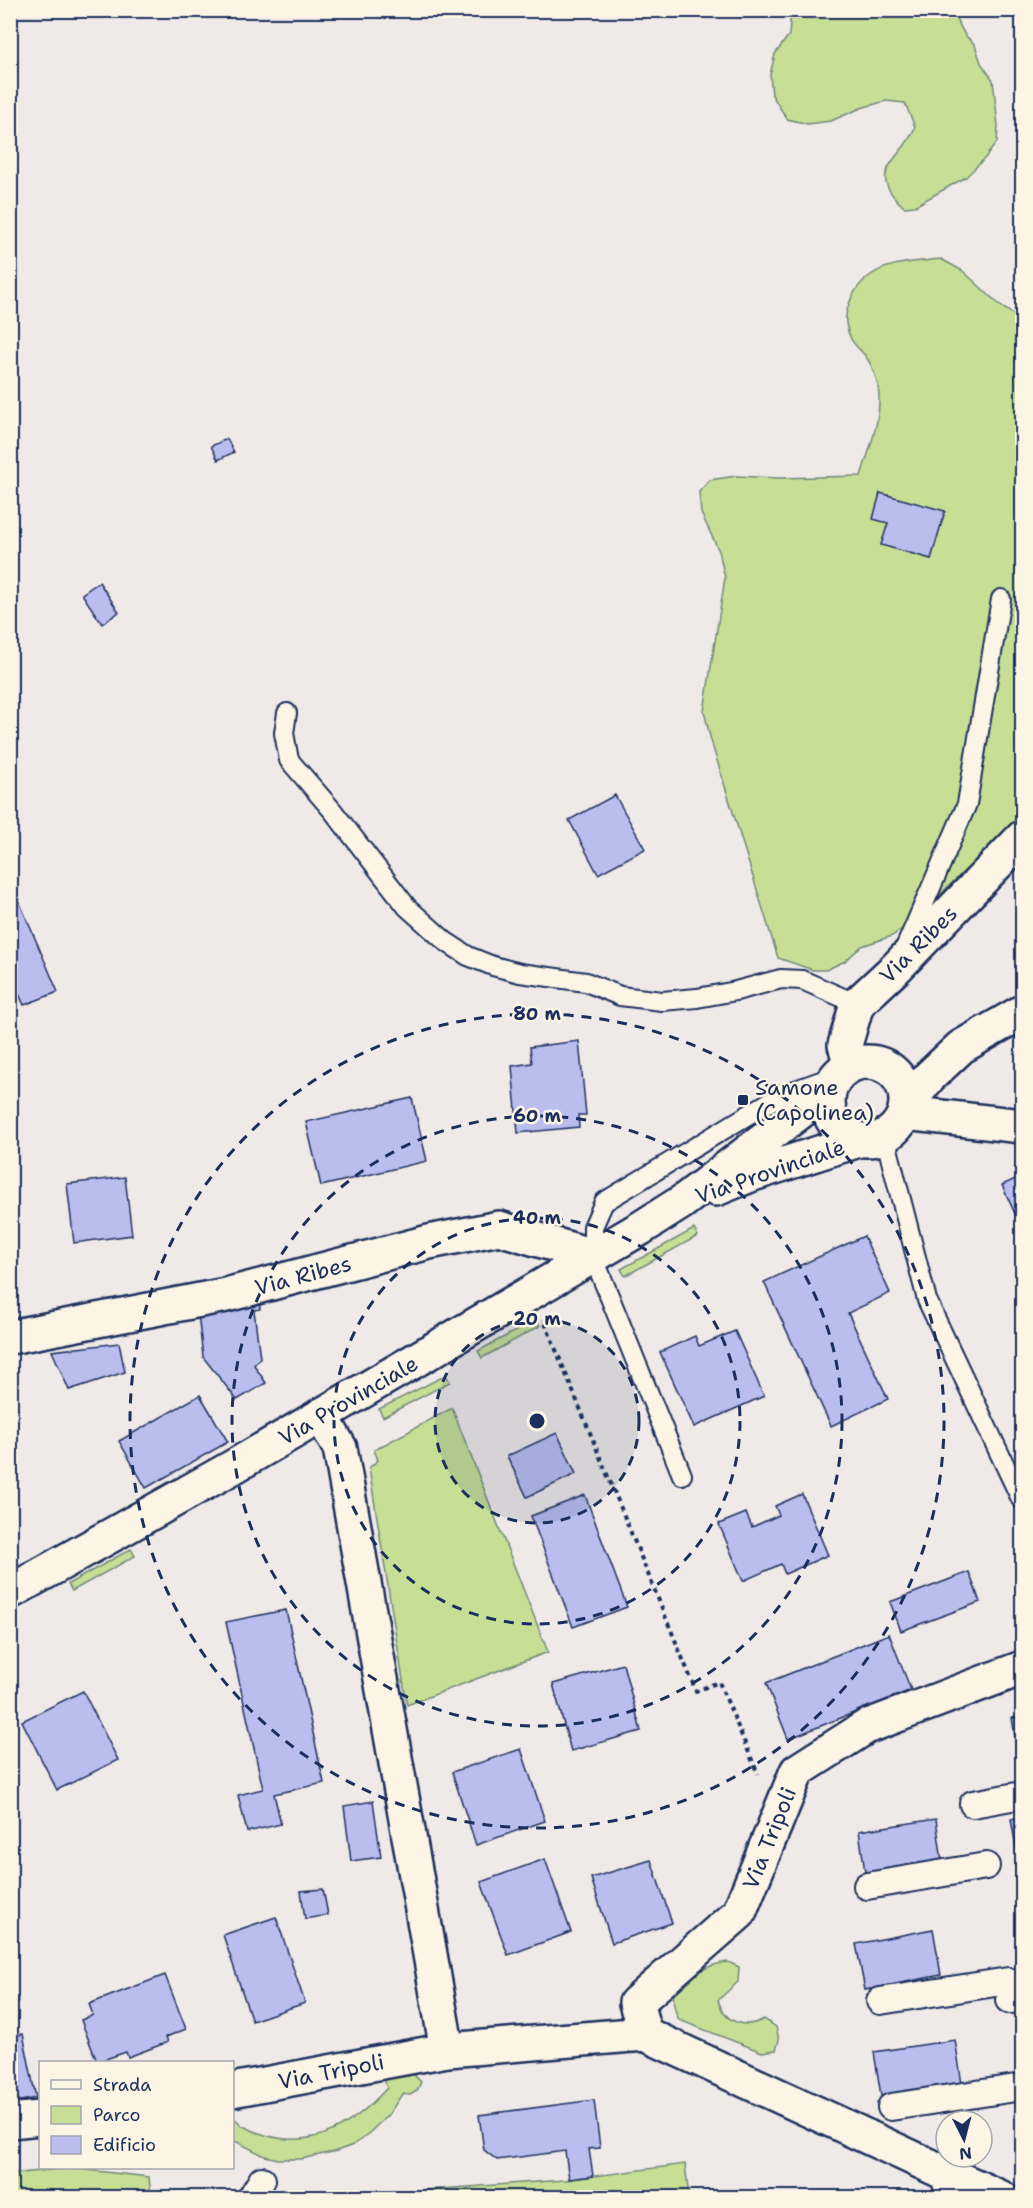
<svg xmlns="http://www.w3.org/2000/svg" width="1033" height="2208" viewBox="0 0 1033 2208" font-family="'Shantell Sans',sans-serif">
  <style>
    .green { fill: #c6df95; stroke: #70877a; stroke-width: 1.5 }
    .building { fill: #babeef; stroke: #1b2f5e; stroke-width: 1.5 }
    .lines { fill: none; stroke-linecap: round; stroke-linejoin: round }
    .service-casing { stroke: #1b2f5e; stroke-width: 22 }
    .pedestrian-casing { stroke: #1b2f5e; stroke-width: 30 }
    .minor-casing { stroke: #1b2f5e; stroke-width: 38 }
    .secondary-casing { stroke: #1b2f5e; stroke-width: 38 }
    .path { stroke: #1b2f5e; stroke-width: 4; stroke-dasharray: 4.5 4.5; stroke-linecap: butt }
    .service { stroke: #fcf5e5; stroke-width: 18 }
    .pedestrian { stroke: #fcf5e5; stroke-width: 26 }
    .minor { stroke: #fcf5e5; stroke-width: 33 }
    .secondary { stroke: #fcf5e5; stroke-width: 33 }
    .ring { fill: none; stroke: #1b2f5e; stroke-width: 3; stroke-dasharray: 10 8 }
    .poi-dot { fill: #1b2f5e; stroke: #fcf5e5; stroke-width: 2 }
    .labels { text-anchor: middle; stroke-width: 5; stroke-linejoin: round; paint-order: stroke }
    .street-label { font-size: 22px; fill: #1b2f5e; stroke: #fcf5e5 }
    .poi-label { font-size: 22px; fill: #1b2f5e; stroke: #fcf5e5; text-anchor: start }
    .centre { fill: #1b2f5e; stroke: #fcf5e5; stroke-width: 3 }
    .ring-label { font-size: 18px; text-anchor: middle; font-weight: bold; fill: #1b2f5e; stroke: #fcf5e5; stroke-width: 5; stroke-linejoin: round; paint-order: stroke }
  </style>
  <rect width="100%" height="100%" fill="#efeae7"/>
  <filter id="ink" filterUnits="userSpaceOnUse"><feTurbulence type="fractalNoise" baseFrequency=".0167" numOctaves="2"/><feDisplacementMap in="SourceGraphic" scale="12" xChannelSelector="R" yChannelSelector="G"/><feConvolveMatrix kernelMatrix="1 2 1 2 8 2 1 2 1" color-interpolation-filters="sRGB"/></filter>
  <g filter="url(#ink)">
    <g class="green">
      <path d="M791 11H952L965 35 975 45 981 63 993 80 998 126 997 142 985 158 966 177 915 206 904 207C862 170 903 161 915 127L905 103 886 101 861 108 831 121 808 124 787 119 772 95 770 75 775 54 789 35Z"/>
      <path d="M941 259 963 271 1003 308 1022 319V816L910 923 892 936 862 946 845 961 826 970H813L778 958 711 741 704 711 725 578 719 551 701 513 699 492 710 480 736 476 778 478 861 476C870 446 883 417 878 386 876 378 873 367 868 360 864 352 855 347 851 339 845 325 844 317 849 304 864 262 904 263 941 259Z"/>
      <polygon points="694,1229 698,1236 625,1276 621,1269"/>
      <polygon points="536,1320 540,1326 482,1358 478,1351"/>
      <polygon points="446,1375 450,1382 383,1417 379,1409"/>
      <polygon points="452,1408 548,1652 407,1705 369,1468 378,1460 374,1450"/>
      <polygon points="131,1549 135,1556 72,1591 68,1584"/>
      <path d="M728 1962 739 1967 738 1982 718 2000C724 2022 744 2030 764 2019L776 2027 779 2040 776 2050 762 2052 679 2020C668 1996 673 1985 696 1973 707 1967 716 1963 728 1962Z"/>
      <path d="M415 2069V2076L421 2082 417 2091 410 2095 402 2094 389 2114 366 2136 353 2145 337 2151 301 2159H278L265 2156 233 2140V2117C237 2120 239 2123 243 2126 249 2129 258 2133 265 2135 316 2150 354 2124 387 2088L385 2082 386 2073Z"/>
      <polygon points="685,2164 689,2197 273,2198 345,2189 354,2195 565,2180"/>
      <polygon points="69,2168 149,2177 151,2197 11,2197 11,2174"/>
    </g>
    <g class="building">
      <polygon points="227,439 234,452 218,460 211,446"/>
      <polygon points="880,493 945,511 931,559 881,545 888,523 873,519"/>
      <polygon points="99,582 119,612 102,624 82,594"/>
      <polygon points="615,795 645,849 598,874 569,820"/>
      <polygon points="10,880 58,992 24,1005 10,974"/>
      <polygon points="579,1041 586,1115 578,1115 579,1127 518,1133 512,1066 532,1063 530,1047"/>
      <polygon points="412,1098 427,1161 321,1186 306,1122"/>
      <polygon points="1022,1176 1022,1229 1002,1185"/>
      <polygon points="125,1177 132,1235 74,1243 67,1184"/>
      <polygon points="864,1236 890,1293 848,1313 888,1399 831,1426 764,1282"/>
      <polygon points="259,1299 260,1309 254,1310 260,1358 254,1365 266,1383 237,1400 203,1357 197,1305"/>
      <polygon points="735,1331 764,1396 694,1427 660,1352 695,1336 699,1346"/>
      <polygon points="119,1343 125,1372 69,1390 52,1351"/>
      <polygon points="200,1395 228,1442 146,1488 119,1441"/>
      <polygon points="557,1433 576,1474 527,1497 507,1456"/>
      <polygon points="802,1494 828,1555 785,1574 781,1564 743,1581 719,1524 746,1513 752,1527 779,1515 775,1506"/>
      <polygon points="585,1495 627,1607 573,1627 531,1516"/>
      <polygon points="969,1572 980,1602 901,1631 890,1602"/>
      <polygon points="286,1610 324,1783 274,1794 281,1824 247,1832 238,1795 263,1789 226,1622"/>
      <polygon points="889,1634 911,1690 788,1739 766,1683"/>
      <polygon points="623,1664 641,1731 571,1751 553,1684"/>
      <polygon points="83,1691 118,1760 57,1790 22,1721"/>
      <polygon points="1022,1717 1022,1767 1020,1767 1012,1718"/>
      <polygon points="521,1749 545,1821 476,1845 452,1772"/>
      <polygon points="373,1801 381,1857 351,1861 344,1806"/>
      <polygon points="1022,1817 1022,1881 1011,1819"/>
      <polygon points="936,1819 943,1868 866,1879 859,1831"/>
      <polygon points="545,1859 571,1932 508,1955 481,1882"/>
      <polygon points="651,1860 672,1923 612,1943 591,1878"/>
      <polygon points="323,1889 328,1915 305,1919 301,1891"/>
      <polygon points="276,1917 305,2003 252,2021 223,1935"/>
      <polygon points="933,1929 941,1975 865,1990 856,1944"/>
      <polygon points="165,1975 186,2029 166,2037 168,2042 128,2057 126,2052 97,2062 81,2020 93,2015 89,2004"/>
      <polygon points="23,2034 36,2098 10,2103 10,2037"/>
      <polygon points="955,2040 963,2090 882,2102 874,2052"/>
      <polygon points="594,2100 600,2148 589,2149 593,2176 569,2179 565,2151 497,2160 484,2150 479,2115"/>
    </g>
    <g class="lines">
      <g class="service-casing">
        <g id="service">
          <polyline points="287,713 284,733 289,760 333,811 407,907 445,941 468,956 493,966 520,973 586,982 620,996 662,1001 697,998 736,991 781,979 802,980 857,1004"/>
          <polyline points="905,948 967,804 1001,599"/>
          <polyline points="885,1137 927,1300 1021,1499"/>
          <polyline points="682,1475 593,1256 593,1227 604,1202 781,1095 829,1078"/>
          <polyline points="941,2171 944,2198"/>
        </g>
      </g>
      <g class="pedestrian-casing">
        <g id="pedestrian">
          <polyline points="973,1804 1022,1795"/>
          <polyline points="867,1886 986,1866"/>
          <polyline points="1009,2000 1022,1999"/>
          <polyline points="880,2001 1008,1981"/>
          <polyline points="891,2107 1022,2087"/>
          <polyline points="251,2198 262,2180"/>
        </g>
      </g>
      <g class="minor-casing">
        <g id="minor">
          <polyline points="851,1065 845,1045 857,1004 897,967 1022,838"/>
          <polyline points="905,1113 1022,1126"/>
          <polyline points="10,1337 226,1295 429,1242 499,1228 593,1256"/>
          <polyline points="321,1415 340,1448 447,2050"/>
          <polyline points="645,2034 636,2003 739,1913 797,1771 866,1727 1022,1668"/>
          <polyline points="232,2090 447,2050 645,2034 941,2171 1002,2198"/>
          <polyline points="10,2121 40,2118"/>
        </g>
      </g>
      <g class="secondary-casing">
        <g id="secondary">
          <circle cx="867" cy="1101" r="39"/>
          <polyline points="907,1104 930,1076 961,1047 1022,1012"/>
          <polyline points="716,1189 753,1174 859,1140"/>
          <polyline points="10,1592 233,1467 641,1228 682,1202 829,1090"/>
        </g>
      </g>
      <polyline class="path" points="545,1323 696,1691 719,1682 758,1774"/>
      <use href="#service" class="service"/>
      <use href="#pedestrian" class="pedestrian"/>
      <use href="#minor" class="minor"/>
      <use href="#secondary" class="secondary"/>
    </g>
  </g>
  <circle cx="537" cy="1421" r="102" fill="#1b2f5e" fill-opacity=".12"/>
  <g class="ring">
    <circle cx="537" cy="1421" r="102"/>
    <circle cx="537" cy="1421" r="203"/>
    <circle cx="537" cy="1421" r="305"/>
    <circle cx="537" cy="1421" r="407"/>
  </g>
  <rect class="poi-dot" x="737" y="1094" width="12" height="12" rx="3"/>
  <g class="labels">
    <g class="street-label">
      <text transform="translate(918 944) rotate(-45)" y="8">Via Ribes</text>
      <text transform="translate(770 1171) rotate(-19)" y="8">Via Provinciale</text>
      <text transform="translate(303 1275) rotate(-15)" y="8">Via Ribes</text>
      <text transform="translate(348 1400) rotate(-30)" y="8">Via Provinciale</text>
      <text transform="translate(769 1838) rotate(-68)" y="8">Via Tripoli</text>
      <text transform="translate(331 2071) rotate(-11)" y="8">Via Tripoli</text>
    </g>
    <g class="poi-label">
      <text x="755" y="1095">Samone<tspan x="755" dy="25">(Capolinea)</tspan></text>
    </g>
  </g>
  <circle cx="537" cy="1421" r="9" class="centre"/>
  <g class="ring-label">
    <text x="537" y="1020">80 m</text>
    <text x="537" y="1122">60 m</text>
    <text x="537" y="1224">40 m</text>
    <text x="537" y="1325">20 m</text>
  </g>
  <rect width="1033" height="2208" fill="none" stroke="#fcf5e5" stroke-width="36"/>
  <rect x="18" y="18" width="997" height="2172" fill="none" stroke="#1b2f5e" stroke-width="2" filter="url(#ink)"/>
  <rect x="39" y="2061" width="195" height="108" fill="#fcf5e5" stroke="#a2a6af" stroke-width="1.5"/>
  <rect x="51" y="2080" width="30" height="9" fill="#fcf5e5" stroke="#a2a6af" stroke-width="1.5"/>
  <text x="93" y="2091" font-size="18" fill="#1b2f5e">Strada</text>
  <rect x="51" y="2106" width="30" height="18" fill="#c6df95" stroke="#a2a6af" stroke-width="1.5"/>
  <text x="93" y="2121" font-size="18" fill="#1b2f5e">Parco</text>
  <rect x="51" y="2136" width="30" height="18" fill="#babeef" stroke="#a2a6af" stroke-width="1.5"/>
  <text x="93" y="2151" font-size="18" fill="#1b2f5e">Edificio</text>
  <g transform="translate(964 2139) rotate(174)"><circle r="28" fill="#fcf5e5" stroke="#a2a6af" stroke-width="1.5"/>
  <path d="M0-4.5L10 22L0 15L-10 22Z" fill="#1b2f5e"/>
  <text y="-9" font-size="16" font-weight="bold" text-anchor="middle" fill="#1b2f5e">N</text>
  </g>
</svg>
